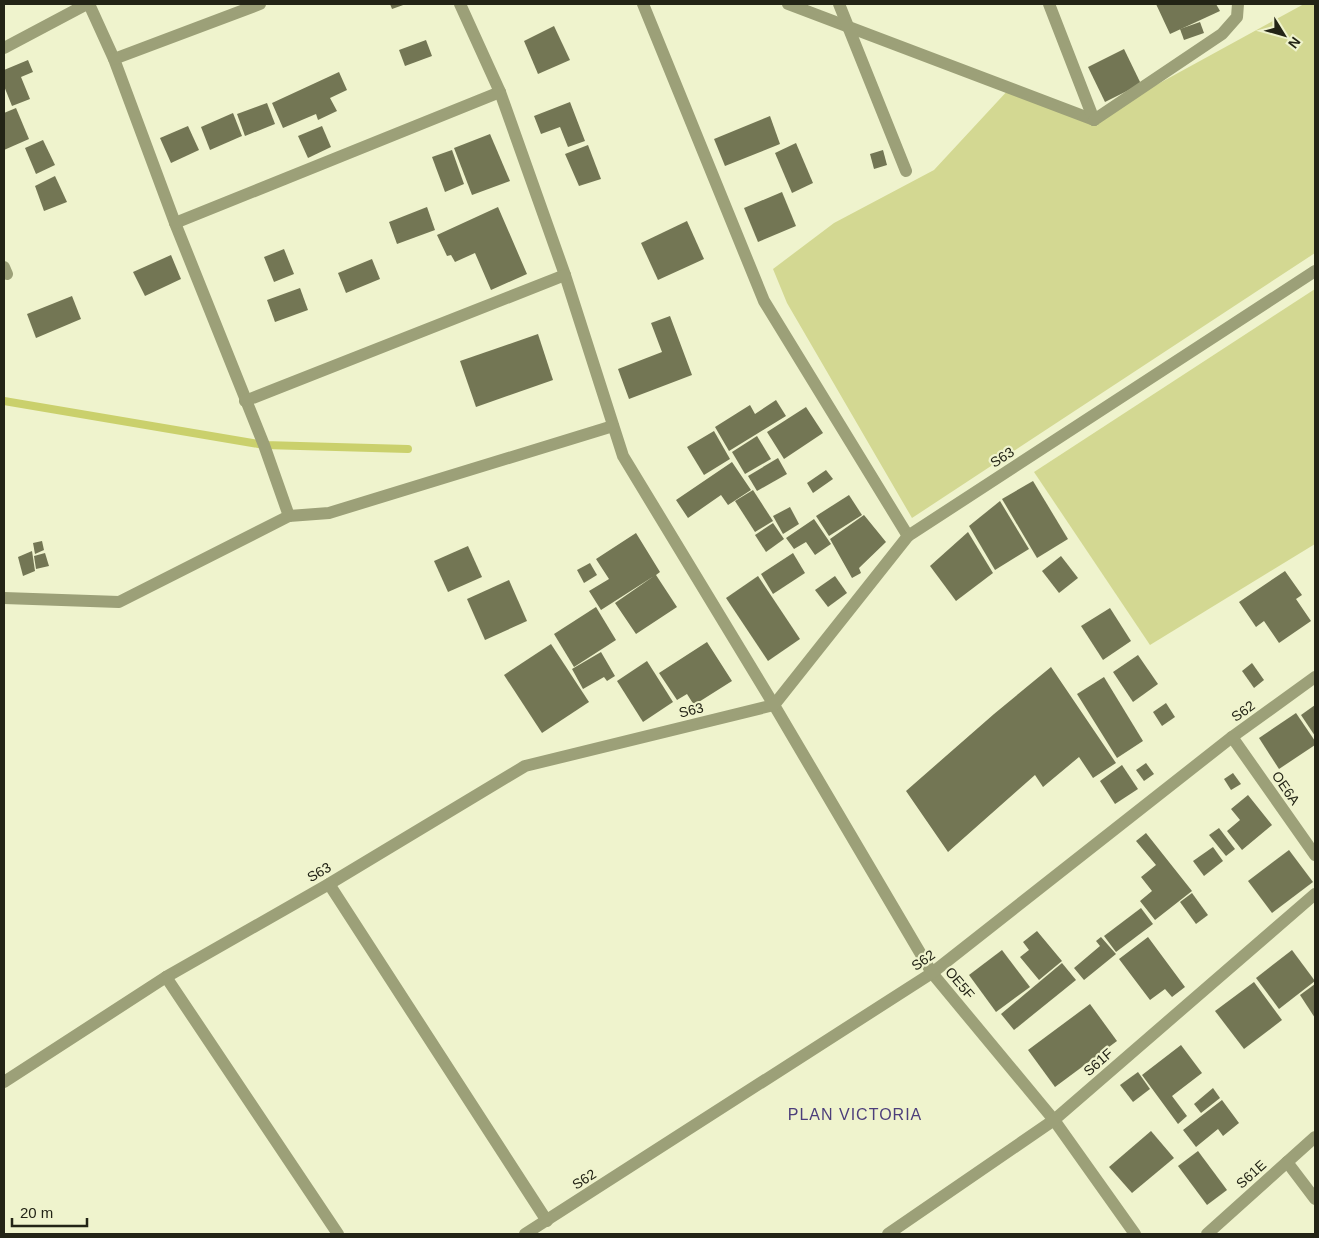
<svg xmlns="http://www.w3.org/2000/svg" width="1319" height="1238" viewBox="0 0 1319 1238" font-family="Arial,sans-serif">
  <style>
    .green { fill: #d3d892 }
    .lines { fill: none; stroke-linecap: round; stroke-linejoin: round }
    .stream { stroke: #cad06c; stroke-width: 8 }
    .building { fill: #737654 }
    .street { stroke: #9ca078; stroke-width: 12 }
    .labels { text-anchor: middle; stroke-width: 4.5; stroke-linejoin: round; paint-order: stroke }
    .street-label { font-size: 14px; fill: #232416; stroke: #eff3cd }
    .quarter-label { font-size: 16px; letter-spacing: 1px; fill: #4c3e7b; stroke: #eff3cd }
  </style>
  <rect width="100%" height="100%" fill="#eff3cd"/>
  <g class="green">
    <polygon points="1304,4 1315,4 1315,253 912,518 787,303 773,269 834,223 934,170 1010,88 1094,119"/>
    <polygon points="1315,289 1315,544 1150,645 1034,472"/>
  </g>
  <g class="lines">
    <polyline class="stream" points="4,401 264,445 408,449"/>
  </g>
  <g class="building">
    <polygon points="390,4 406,4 392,9"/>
    <polygon points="1156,4 1216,4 1220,11 1170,34"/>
    <polygon points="1200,22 1204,33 1184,40 1180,29"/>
    <polygon points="554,26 570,60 538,74 524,41"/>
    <polygon points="426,40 432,56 405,66 399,50"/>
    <polygon points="1124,49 1141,84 1105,102 1088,67"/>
    <polygon points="28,60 33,72 21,77 30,99 12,106 4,86 4,70"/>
    <polygon points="339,72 347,90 330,98 337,111 318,120 316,114 283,128 272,103"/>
    <polygon points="570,102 585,141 568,147 560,127 541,134 534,116"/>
    <polygon points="267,103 275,124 245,136 237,114"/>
    <polygon points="16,108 29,139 4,150 4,113"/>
    <polygon points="233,113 242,136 210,150 201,127"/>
    <polygon points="770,116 780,144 725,166 714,139"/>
    <polygon points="188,126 199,150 171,163 160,138"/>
    <polygon points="322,126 331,147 308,158 298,136"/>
    <polygon points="490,134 510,181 472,195 454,148"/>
    <polygon points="43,140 55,165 36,174 25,148"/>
    <polygon points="796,143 813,183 792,193 775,153"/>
    <polygon points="588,145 601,179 579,186 565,154"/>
    <polygon points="452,150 464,184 445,192 432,157"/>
    <polygon points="883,150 887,165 874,169 870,154"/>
    <polygon points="55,176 67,202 44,211 35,186"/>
    <polygon points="782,192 796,226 758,242 744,208"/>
    <polygon points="427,207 435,230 397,244 389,222"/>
    <polygon points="498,207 527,274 491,290 475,253 455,262 451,255 447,256 437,235"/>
    <polygon points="687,221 704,259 658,280 641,243"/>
    <polygon points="284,249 294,274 274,282 264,257"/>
    <polygon points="171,255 181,279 145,296 133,272"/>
    <polygon points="372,259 380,279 346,293 338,273"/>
    <polygon points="300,288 308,310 275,322 267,300"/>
    <polygon points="72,296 81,319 36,338 27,314"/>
    <polygon points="670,316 692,375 629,399 618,369 662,352 651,323"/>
    <polygon points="538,334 553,380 476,407 460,361"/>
    <polygon points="776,400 786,416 729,451 715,427 750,405 755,414"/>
    <polygon points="806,407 823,433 784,459 767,432"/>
    <polygon points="714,431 730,459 704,475 687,447"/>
    <polygon points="757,436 771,459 745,474 732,452"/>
    <polygon points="778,458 787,474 757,491 748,476"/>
    <polygon points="732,462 751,490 728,505 721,495 688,518 676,500"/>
    <polygon points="826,470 833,479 813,493 807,483"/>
    <polygon points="1033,481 1068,539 1037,558 1002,499"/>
    <polygon points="753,490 773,521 755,532 735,501"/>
    <polygon points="849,495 862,515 829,536 816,516"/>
    <polygon points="1000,501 1029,549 995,570 969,526"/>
    <polygon points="790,507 799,524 783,534 773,516"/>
    <polygon points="864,515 886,542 859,568 861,573 852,578 830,539"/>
    <polygon points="814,519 831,544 815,555 806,542 794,549 786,538"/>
    <polygon points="773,523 784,539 766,552 755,535"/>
    <polygon points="968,532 993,573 956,601 930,566"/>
    <polygon points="636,533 660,572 656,575 677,607 636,634 615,603 654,576 601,610 589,591 609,579 596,559"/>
    <polygon points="42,541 44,550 35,554 33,543"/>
    <polygon points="468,546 482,577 448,592 434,561"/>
    <polygon points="32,551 35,571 23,576 18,557"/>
    <polygon points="45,553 49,566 36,569 34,556"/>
    <polygon points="793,553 805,573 773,594 761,574"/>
    <polygon points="1061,556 1078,578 1059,593 1042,571"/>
    <polygon points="590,563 597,575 584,583 577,570"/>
    <polygon points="1285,571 1302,595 1296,599 1311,621 1279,643 1264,621 1256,627 1239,602"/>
    <polygon points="758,576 800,639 768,661 726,598"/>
    <polygon points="835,576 847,593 828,607 815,590"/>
    <polygon points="509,580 527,621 485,640 467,599"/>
    <polygon points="596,607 616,640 574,667 554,634"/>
    <polygon points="1110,608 1131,641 1103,660 1081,626"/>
    <polygon points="707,642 732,681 694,705 687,694 677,700 659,673"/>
    <polygon points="551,644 589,702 542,733 504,675"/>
    <polygon points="601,652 615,676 607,681 604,677 583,689 572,669"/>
    <polygon points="1138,655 1158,684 1133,702 1113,672"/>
    <polygon points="647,661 673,702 643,722 617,681"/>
    <polygon points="1252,663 1264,680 1254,688 1242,671"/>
    <polygon points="1051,667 1116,763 1093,778 1079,757 1043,787 1035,775 948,852 906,791 994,714"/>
    <polygon points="1104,677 1143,741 1117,758 1077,694"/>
    <polygon points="1166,703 1175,717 1162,726 1153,712"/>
    <polygon points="1315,705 1315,736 1301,715"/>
    <polygon points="1296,713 1315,741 1315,745 1279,769 1259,738"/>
    <polygon points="1146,763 1154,774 1144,781 1136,770"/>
    <polygon points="1122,765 1138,789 1115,804 1100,781"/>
    <polygon points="1233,773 1241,784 1231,790 1224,779"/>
    <polygon points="1248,795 1272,825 1242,850 1227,831 1240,820 1231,809"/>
    <polygon points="1219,828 1235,849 1226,856 1209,835"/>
    <polygon points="1146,833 1192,891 1155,920 1140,901 1152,891 1141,877 1156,865 1136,841"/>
    <polygon points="1213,847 1223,861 1204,876 1193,861"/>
    <polygon points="1289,850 1313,882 1272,913 1248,881"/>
    <polygon points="1192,893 1208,915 1196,924 1180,902"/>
    <polygon points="1141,908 1153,924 1116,952 1104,936"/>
    <polygon points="1037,931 1062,961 1039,980 1020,957 1029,950 1023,942"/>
    <polygon points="1101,937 1116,954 1084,980 1074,968 1100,946 1096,941"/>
    <polygon points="1148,937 1185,987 1172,997 1165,989 1150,1000 1119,959"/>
    <polygon points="1002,950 1030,987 996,1012 969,975"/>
    <polygon points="1292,950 1315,981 1279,1009 1256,978"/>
    <polygon points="1062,963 1076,980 1014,1030 1001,1014"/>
    <polygon points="1254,982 1282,1020 1244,1049 1215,1011"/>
    <polygon points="1315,984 1315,1018 1300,995"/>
    <polygon points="1090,1004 1117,1041 1055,1087 1028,1050"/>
    <polygon points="1181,1045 1202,1073 1172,1096 1187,1116 1178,1124 1142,1075"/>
    <polygon points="1138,1072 1150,1089 1133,1102 1120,1085"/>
    <polygon points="1213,1088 1220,1098 1201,1113 1194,1104"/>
    <polygon points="1222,1100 1239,1123 1223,1136 1218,1129 1196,1147 1183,1130"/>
    <polygon points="1151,1131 1174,1158 1132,1193 1109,1167"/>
    <polygon points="1198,1151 1227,1190 1207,1205 1178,1166"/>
  </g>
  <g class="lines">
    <g class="street">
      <polyline points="89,4 114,59 175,223 264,445 289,516"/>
      <polyline points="460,4 500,92 565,275 623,456 774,705 932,973 1054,1120 1135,1234"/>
      <polyline points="643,4 764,301 908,536"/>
      <polyline points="788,4 1094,120"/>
      <polyline points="839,4 906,171"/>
      <polyline points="1049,4 1094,120"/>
      <polyline points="4,48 87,4"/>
      <polyline points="114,59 260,4"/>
      <polyline points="1094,120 1222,34 1237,17 1238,4"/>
      <polyline points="175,223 500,92"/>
      <polyline points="4,267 7,274"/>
      <polyline points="245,401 565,275"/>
      <polyline points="4,598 119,602 289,516 329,513 613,426"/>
      <polyline points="1232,737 1315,855"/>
      <polyline points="329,884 547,1221"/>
      <polyline points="166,977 338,1234"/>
      <polyline points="4,1082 166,977 329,884 525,766 774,705 908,536 1315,271"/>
      <polyline points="1287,1162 1315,1199"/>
      <polyline points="525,1234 932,973 1232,737 1315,677"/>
      <polyline points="888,1234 1054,1120 1315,894"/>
      <polyline points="1207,1234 1315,1137"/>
    </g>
  </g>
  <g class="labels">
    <g class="street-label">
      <text transform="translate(1002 457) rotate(-33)" y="5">S63</text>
      <text transform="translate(691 710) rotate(-14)" y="5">S63</text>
      <text transform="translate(1243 711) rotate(-36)" y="5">S62</text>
      <text transform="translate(1286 788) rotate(55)" y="5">OE6A</text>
      <text transform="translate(319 872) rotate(-30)" y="5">S63</text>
      <text transform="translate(923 960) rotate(-35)" y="5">S62</text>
      <text transform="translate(960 983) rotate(50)" y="5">OE5F</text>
      <text transform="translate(1098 1062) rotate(-41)" y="5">S61F</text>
      <text transform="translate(1251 1174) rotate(-42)" y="5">S61E</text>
      <text transform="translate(584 1179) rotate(-33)" y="5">S62</text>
    </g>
    <g class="quarter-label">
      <text x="855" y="1120">PLAN VICTORIA</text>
    </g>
  </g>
  <rect width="1319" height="1238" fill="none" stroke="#232416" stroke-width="10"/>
  <g transform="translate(1284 35) rotate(127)" stroke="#eff3cd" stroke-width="4" paint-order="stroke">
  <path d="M0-4L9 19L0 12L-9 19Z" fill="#232416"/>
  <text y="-8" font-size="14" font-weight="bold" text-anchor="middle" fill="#232416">N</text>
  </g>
  <path d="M12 1218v8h75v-8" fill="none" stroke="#232416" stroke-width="2.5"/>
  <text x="20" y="1218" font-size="15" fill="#232416" stroke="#eff3cd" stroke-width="4" paint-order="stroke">20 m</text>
</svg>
